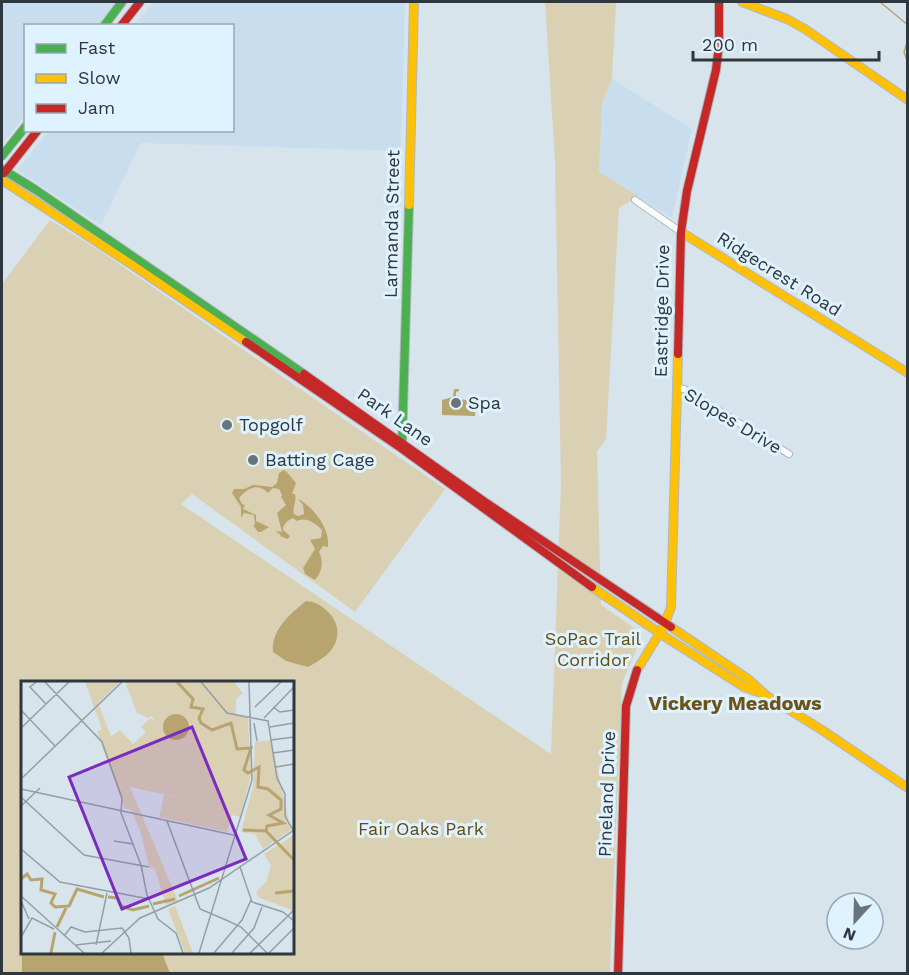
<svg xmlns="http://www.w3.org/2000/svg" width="909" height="975" viewBox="0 0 909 975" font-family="'Work Sans',sans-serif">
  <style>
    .built { fill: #c8deee }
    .green { fill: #dad1b4; fill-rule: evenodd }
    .water { fill: #b8a46f }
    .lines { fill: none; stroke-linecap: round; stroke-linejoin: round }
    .stream { stroke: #b8a46f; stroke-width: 1.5 }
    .street-casing { stroke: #afb9bf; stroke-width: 8 }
    .fast-casing { stroke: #afb9bf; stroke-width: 10 }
    .slow-casing { stroke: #afb9bf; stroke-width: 10 }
    .jam-casing { stroke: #afb9bf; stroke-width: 10 }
    .street { stroke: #f9fbfc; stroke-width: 6 }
    .fast { stroke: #4caf50; stroke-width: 8 }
    .slow { stroke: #ffc107; stroke-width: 8 }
    .jam { stroke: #c62828; stroke-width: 8 }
    .poi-dot { fill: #69747a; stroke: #dff2ff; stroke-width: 2 }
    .labels { text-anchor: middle; stroke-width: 6; stroke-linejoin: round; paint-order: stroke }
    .street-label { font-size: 18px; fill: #2e373d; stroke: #dff2ff }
    .poi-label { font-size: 18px; fill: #2e373d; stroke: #dff2ff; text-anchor: start }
    .park-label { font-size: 18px; fill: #634c0e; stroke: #dff2ff }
    .neighbourhood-label { font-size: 20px; font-weight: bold; fill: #6b541a; stroke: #dff2ff }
    .inset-river { fill: none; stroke: #b8a46f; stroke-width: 3 }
    .inset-road { fill: none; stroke: #939fa6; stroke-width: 1.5 }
    .view { fill: #7b2cbf; fill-opacity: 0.15; stroke: #7b2cbf; stroke-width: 3 }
    .inset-edge { fill: none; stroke: #2e373d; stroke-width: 3 }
  </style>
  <rect width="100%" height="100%" fill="#d7e4ec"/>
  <g class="built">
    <polygon points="2,2 118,2 98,25 26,26 25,115 2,144"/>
    <polygon points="154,2 405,2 401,151 141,143 101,225 17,170 49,131 232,130 232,26 134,25"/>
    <polygon points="612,79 692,129 672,218 599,172 602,104"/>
  </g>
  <path class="green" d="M545 2H616L612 79 602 104 599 172 638 196 619 208 606 439 597 452 601 605 643 634 622 683 610 973H2V284L50 220 102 252 445 489 355 612 192 494 181 504 551 754 561 483 555 162ZM22 682H292V952H22Z"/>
  <g class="water">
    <polygon points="454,389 459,389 459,391 456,392 456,399 467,400 470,404 475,402 475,416 442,415 442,400 453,397"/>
    <path d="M284 470 286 471 296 483 292 494H295C297 501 292 507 294 514L298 516 304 514 303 505 298 499C314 507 330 529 328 547L323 546 319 552C324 561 322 572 315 580L305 574 303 568 315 549 310 540 321 538 322 530C314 522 306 517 297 521L293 518C287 521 284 523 283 530L290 536 288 539 280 536 281 535 275 531 282 532 277 513 286 505 281 497 282 495 279 489 273 488 268 493C256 482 248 489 239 498L242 504 245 505 243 509 256 515V521L269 527 261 532H258L253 525 255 524 254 515 244 513 241 518V507L232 493 234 489H244L253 485 272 487 277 483 279 473Z"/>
    <path d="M306 601C315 602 319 604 326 610 342 623 341 645 324 657 319 661 313 664 308 667L286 661 273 652C271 630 290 614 306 601Z"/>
    <polygon points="25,952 162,953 170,973 22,973 22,956"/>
  </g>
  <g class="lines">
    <g class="stream">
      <polyline points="880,2 908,25"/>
      <polyline points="908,39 904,52 908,63"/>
    </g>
    <g class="street-casing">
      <g id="street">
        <polyline points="635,200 681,232"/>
        <polyline points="677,388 684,389 789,454"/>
      </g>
    </g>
    <g class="fast-casing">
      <g id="fast">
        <polyline points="104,26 122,2"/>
        <polyline points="2,156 26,126"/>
        <polyline points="2,169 36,190 304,374"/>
        <polyline points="402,445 409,205"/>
      </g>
    </g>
    <g class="slow-casing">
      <g id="slow">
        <polyline points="742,2 787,19 805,29 908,100"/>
        <polyline points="2,180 131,264 246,342"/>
        <polyline points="409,205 414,2"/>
        <polyline points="681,232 908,373"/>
        <polyline points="592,587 667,638 744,687 761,693"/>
        <polyline points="671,627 748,679 767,696 822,730 908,788"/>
        <polyline points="637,670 664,626 671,607 678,354"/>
      </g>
    </g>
    <g class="jam-casing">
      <g id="jam">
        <polyline points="121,26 140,2"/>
        <polyline points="4,173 38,130"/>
        <polyline points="246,342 401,448 592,587"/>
        <polyline points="678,354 681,232 687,191 716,70 719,44 719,2"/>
        <polyline points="304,374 485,502 671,627"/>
        <polyline points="618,974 626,706 637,670"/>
      </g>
    </g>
    <use href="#street" class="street"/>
    <use href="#fast" class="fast"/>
    <use href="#slow" class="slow"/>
    <use href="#jam" class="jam"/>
  </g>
  <g class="poi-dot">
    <circle cx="456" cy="403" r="6"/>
    <circle cx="227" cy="425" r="6"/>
    <circle cx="253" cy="460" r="6"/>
  </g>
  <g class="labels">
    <g class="street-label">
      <text transform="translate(392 224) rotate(-89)" y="6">Larmanda Street</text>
      <text transform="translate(779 274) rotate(32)" y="6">Ridgecrest Road</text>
      <text transform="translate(662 311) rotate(-89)" y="6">Eastridge Drive</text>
      <text transform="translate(395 417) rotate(35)" y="6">Park Lane</text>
      <text transform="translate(733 421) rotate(31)" y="6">Slopes Drive</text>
      <text transform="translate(607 794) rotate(-88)" y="6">Pineland Drive</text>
    </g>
    <g class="poi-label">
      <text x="468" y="409">Spa</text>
      <text x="239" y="431">Topgolf</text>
      <text x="265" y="466">Batting Cage</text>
    </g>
    <g class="park-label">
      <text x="593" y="645">SoPac Trail<tspan x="593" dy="21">Corridor</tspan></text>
      <text x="421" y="835">Fair Oaks Park</text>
    </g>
    <g class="neighbourhood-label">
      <text x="735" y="710">Vickery Meadows</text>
    </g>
  </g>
  <g transform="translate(21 681)">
    <rect width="273" height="273" fill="#d7e4ec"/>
    <path d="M64 1H99L77 22 90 55 99 49 112 63 125 51 120 46 129 37 135 41 130 35 127 37 116 32 104 1H213L222 12 215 18V34L227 36 230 94 219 136 211 134 206 151 138 136 143 114 172 120 109 106 157 220 145 224 134 188 128 186 119 149 110 129 103 127 76 51 81 48ZM250 59 270 149 242 168 234 153 220 151 232 105 234 61ZM273 154V230L239 217 235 211 245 201 250 185 243 173ZM154 225 172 272H164L147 228Z" fill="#dad1b4"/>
    <path d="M142 46a13 13 0 1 1 26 0a13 13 0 1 1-26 0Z" fill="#b8a46f"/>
    <path class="inset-river" d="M156 1 172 18 170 26 182 28 178 37 180 42 191 49 210 42 216 68 230 67 223 89 227 92 238 86 237 106 247 108 260 119V128L248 134 262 142 246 145 245 150 273 179M222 149 245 150M0 198 6 193 10 199 21 198 20 209 34 213 30 222 34 226 48 225 56 208 83 216M254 212 273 210M158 215 198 197M87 216 96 217 100 225 112 229 128 225M132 223 154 218M36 246 45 227M30 272 34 251"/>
    <path class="inset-road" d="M15 1 9 6 25 23M24 1 81 61 101 117 100 132 120 184 126 214 137 238 155 252 162 272M180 1 206 32 247 40 256 97 264 113V135L273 151M234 26 260 1M252 26 259 31 273 29M0 29 34 65M243 37 273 6M233 42 236 60M249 46 273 42M0 47 48 1M250 59 273 56M252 72 273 69M255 86 273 83M0 98 101 1M0 108 217 155M0 116 63 174 128 186M0 125 19 107M146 140 179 228 205 239M93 160 112 163M0 168 39 201 128 218M219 186 231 221 262 231 273 240M0 215 63 272M0 220 8 238M203 238 220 246 246 272M43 255 50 246 64 251 101 247 108 257 110 272M0 256 11 237 33 248M55 264 90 260M75 264 86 212M81 272 119 237 188 207 273 149M178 272 231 99 228 1M193 272 221 239 230 219M211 272 233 247 241 226M229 272 272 230M248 272 273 247"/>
    <path class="view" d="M171 46 225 178 101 228 48 96Z"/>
    <rect width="273" height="273" class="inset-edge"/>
  </g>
  <rect width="909" height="975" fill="none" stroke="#2e373d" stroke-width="6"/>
  <rect x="24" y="24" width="210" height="108" fill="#dff2ff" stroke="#98a7b1" stroke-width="1.5"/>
  <rect x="36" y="44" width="30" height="9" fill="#4caf50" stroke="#98a7b1" stroke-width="1.5"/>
  <text x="78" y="54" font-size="18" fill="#2e373d">Fast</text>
  <rect x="36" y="74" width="30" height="9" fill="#ffc107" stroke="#98a7b1" stroke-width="1.5"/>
  <text x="78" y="84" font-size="18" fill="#2e373d">Slow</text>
  <rect x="36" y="104" width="30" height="9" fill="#c62828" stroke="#98a7b1" stroke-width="1.5"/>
  <text x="78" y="114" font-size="18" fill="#2e373d">Jam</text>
  <g transform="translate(855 921) rotate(202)"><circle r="28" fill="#dff2ff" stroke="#98a7b1" stroke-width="1.5"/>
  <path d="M0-4.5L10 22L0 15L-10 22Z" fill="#69747a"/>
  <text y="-9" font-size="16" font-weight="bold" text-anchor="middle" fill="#2e373d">N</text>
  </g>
  <path d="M693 51v9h186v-9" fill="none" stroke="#2e373d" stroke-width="3"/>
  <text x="702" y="51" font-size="18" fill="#2e373d" stroke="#dff2ff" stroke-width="4.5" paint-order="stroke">200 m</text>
</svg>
